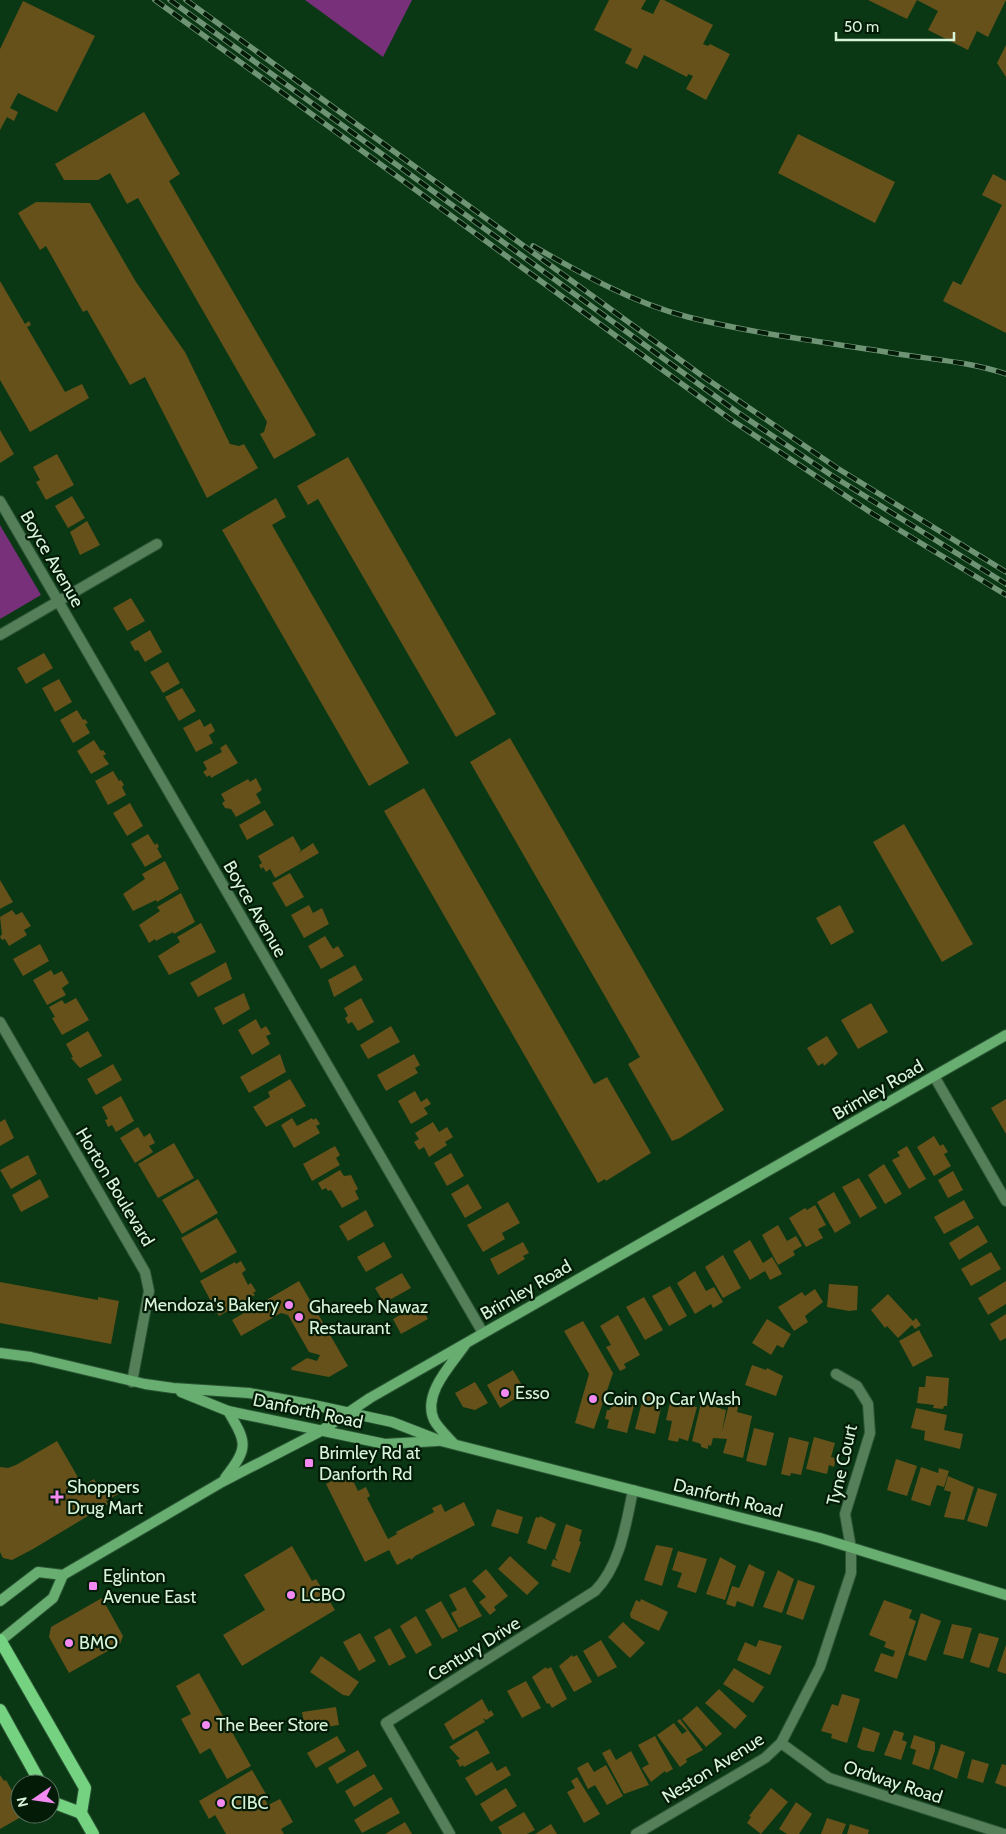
<svg xmlns="http://www.w3.org/2000/svg" width="1006" height="1834" viewBox="0 0 1006 1834" font-family="Cabin,sans-serif">
  <style>
    .green { fill: #79307a }
    .building { fill: #66511a }
    .lines { fill: none; stroke-linecap: round; stroke-linejoin: round }
    .minor-casing { stroke: #2b5534; stroke-width: 12 }
    .secondary-casing { stroke: #2b5534; stroke-width: 12 }
    .primary-casing { stroke: #2b5534; stroke-width: 14 }
    .minor { stroke: #547f59; stroke-width: 10 }
    .secondary { stroke: #67ae70; stroke-width: 10 }
    .primary { stroke: #74d281; stroke-width: 12 }
    .rail-casing { stroke: #6f9475; stroke-width: 5.5 }
    .rail { stroke: #041b08; stroke-width: 4; stroke-dasharray: 11; stroke-linecap: butt }
    .poi-dot { fill: #f28af2; stroke: #041b08; stroke-width: 2 }
    .labels { text-anchor: middle; stroke-width: 4.5; stroke-linejoin: round; paint-order: stroke }
    .street-label { font-size: 18px; fill: #d8f5da; stroke: #041b08 }
    .poi-label { font-size: 18px; fill: #d8f5da; stroke: #041b08; text-anchor: start }
  </style>
  <rect width="100%" height="100%" fill="#0a3714"/>
  <g class="green">
    <polygon points="305,0 412,0 383,57"/>
    <polygon points="0,525 41,595 0,619"/>
  </g>
  <g class="building">
    <polygon points="609,0 646,0 641,9 653,14 660,0 664,0 713,25 703,44 708,46 710,44 730,54 706,100 686,89 693,76 688,74 687,77 644,55 637,69 625,63 632,49 594,30"/>
    <polygon points="868,0 1006,0 988,37 977,31 968,50 928,30 938,11 917,0 907,19"/>
    <polygon points="23,1 95,36 57,112 18,93 10,108 18,112 14,121 7,117 0,130 0,49"/>
    <polygon points="1006,45 1006,77 997,63"/>
    <polygon points="144,112 180,174 169,181 316,435 274,459 260,434 264,432 267,422 138,198 127,204 110,173 98,180 64,180 55,164"/>
    <polygon points="798,134 895,182 875,223 778,173"/>
    <polygon points="993,174 1006,181 1006,333 943,301 953,281 961,285 1002,205 982,195"/>
    <polygon points="36,202 90,203 136,282 185,352 230,444 239,446 244,444 258,468 207,498 145,377 130,385 87,310 83,312 46,246 40,250 18,213"/>
    <polygon points="0,281 25,324 29,321 31,325 27,327 65,392 82,384 89,398 30,432 0,380"/>
    <polygon points="0,430 14,454 0,463"/>
    <polygon points="57,454 74,485 46,500 36,482 40,480 33,467"/>
    <polygon points="348,457 496,714 456,737 318,499 308,505 297,486"/>
    <polygon points="72,496 85,518 68,528 55,506"/>
    <polygon points="276,498 286,517 272,525 409,763 369,786 222,530"/>
    <polygon points="87,521 100,545 80,555 70,532"/>
    <polygon points="131,598 145,621 127,631 113,608"/>
    <polygon points="150,630 162,652 145,662 138,650 135,651 130,642"/>
    <polygon points="44,653 53,668 26,684 17,668"/>
    <polygon points="168,662 180,683 163,693 150,672"/>
    <polygon points="59,679 72,702 55,712 42,688"/>
    <polygon points="182,688 196,711 179,721 165,697"/>
    <polygon points="77,710 83,720 85,719 88,723 85,724 90,733 73,743 60,720"/>
    <polygon points="200,719 204,727 211,723 215,731 209,735 213,743 196,752 183,728"/>
    <polygon points="510,738 724,1110 680,1138 672,1141 628,1064 640,1057 470,762"/>
    <polygon points="94,740 101,751 103,750 106,754 103,756 109,764 91,774 77,751"/>
    <polygon points="226,744 238,763 211,778 210,775 207,777 203,772 207,769 203,762 222,752 220,748"/>
    <polygon points="113,771 119,781 121,780 124,785 122,787 126,795 108,805 95,781"/>
    <polygon points="256,778 262,790 256,794 261,803 236,817 231,809 225,808 222,803 225,801 221,794 248,779 250,782"/>
    <polygon points="424,788 594,1084 607,1077 651,1153 606,1181 605,1179 598,1183 384,811"/>
    <polygon points="130,803 143,826 127,836 113,813"/>
    <polygon points="265,810 274,825 247,840 239,825"/>
    <polygon points="904,824 973,944 942,962 873,842"/>
    <polygon points="148,834 155,845 157,843 159,847 157,848 162,857 145,867 131,844"/>
    <polygon points="293,836 301,850 298,853 313,843 319,853 275,878 270,869 266,872 263,867 261,869 259,865 262,863 258,856"/>
    <polygon points="165,861 179,889 157,902 156,900 133,911 123,894 145,879 142,874"/>
    <polygon points="290,873 304,897 286,907 272,883"/>
    <polygon points="0,880 13,902 0,909"/>
    <polygon points="181,893 195,922 174,934 173,932 156,941 155,939 149,943 139,925 160,911 157,907"/>
    <polygon points="309,905 313,913 322,908 329,924 304,938 291,915"/>
    <polygon points="840,905 854,932 831,945 816,918"/>
    <polygon points="12,910 16,915 22,912 31,926 24,930 27,935 9,946 5,939 2,940 0,937 2,934 0,917"/>
    <polygon points="201,923 216,952 169,975 158,956 180,942 177,937"/>
    <polygon points="325,936 333,949 338,946 344,956 321,969 308,946"/>
    <polygon points="40,944 49,961 23,976 13,959"/>
    <polygon points="226,962 232,979 198,997 190,983"/>
    <polygon points="355,965 363,980 334,997 328,980"/>
    <polygon points="51,970 54,975 62,971 69,983 62,988 66,995 47,1005 33,980"/>
    <polygon points="244,993 250,1009 223,1025 214,1008"/>
    <polygon points="76,998 89,1020 62,1035 52,1018 55,1017 49,1007 62,1000 65,1004"/>
    <polygon points="361,998 374,1022 358,1031 352,1022 348,1024 345,1018 348,1016 344,1008"/>
    <polygon points="871,1003 888,1032 858,1049 841,1020"/>
    <polygon points="256,1019 261,1029 266,1026 271,1034 266,1036 270,1044 252,1055 238,1030"/>
    <polygon points="391,1026 400,1042 368,1059 360,1045"/>
    <polygon points="88,1031 102,1056 80,1068 71,1058 73,1057 66,1044"/>
    <polygon points="827,1036 838,1054 824,1066 823,1063 818,1066 807,1048"/>
    <polygon points="280,1054 286,1072 249,1093 240,1077"/>
    <polygon points="414,1054 420,1065 415,1068 418,1073 386,1091 377,1075"/>
    <polygon points="113,1064 122,1080 96,1095 87,1079"/>
    <polygon points="290,1079 306,1106 266,1127 253,1107 270,1097 268,1092"/>
    <polygon points="415,1091 421,1102 427,1098 431,1104 424,1108 428,1114 411,1124 398,1101"/>
    <polygon points="121,1096 134,1121 116,1132 112,1125 108,1127 105,1120 108,1119 102,1107"/>
    <polygon points="1006,1099 1006,1134 991,1108"/>
    <polygon points="292,1118 297,1126 312,1118 313,1120 316,1118 320,1124 316,1126 320,1133 294,1148 281,1125"/>
    <polygon points="5,1119 14,1138 0,1146 0,1122"/>
    <polygon points="433,1122 439,1132 447,1127 453,1137 445,1142 447,1145 429,1157 424,1147 419,1150 414,1142 419,1139 415,1133"/>
    <polygon points="138,1127 144,1137 150,1133 155,1143 149,1146 153,1152 135,1163 120,1138"/>
    <polygon points="934,1136 940,1146 943,1144 948,1152 944,1154 951,1166 934,1176 917,1147"/>
    <polygon points="174,1143 194,1178 158,1198 138,1164"/>
    <polygon points="335,1146 340,1155 336,1158 340,1165 312,1181 303,1164"/>
    <polygon points="907,1146 926,1179 909,1189 892,1160 900,1156 897,1152"/>
    <polygon points="451,1153 464,1176 447,1186 434,1163"/>
    <polygon points="28,1155 37,1174 11,1189 0,1170"/>
    <polygon points="884,1164 902,1194 885,1204 868,1175"/>
    <polygon points="340,1170 344,1176 351,1175 358,1189 355,1191 359,1199 342,1208 331,1190 328,1191 326,1188 322,1190 318,1183"/>
    <polygon points="953,1171 963,1190 948,1198 938,1180"/>
    <polygon points="859,1178 877,1208 860,1218 842,1187"/>
    <polygon points="40,1179 49,1197 21,1212 12,1195"/>
    <polygon points="198,1179 218,1213 182,1234 162,1200"/>
    <polygon points="468,1184 482,1208 465,1218 451,1194"/>
    <polygon points="834,1192 851,1223 835,1233 817,1202"/>
    <polygon points="964,1200 974,1218 944,1234 934,1217"/>
    <polygon points="508,1202 520,1223 502,1233 505,1239 483,1252 467,1225"/>
    <polygon points="815,1205 826,1225 818,1229 823,1238 806,1247 789,1218 805,1208 807,1210"/>
    <polygon points="366,1210 374,1226 348,1241 339,1226"/>
    <polygon points="217,1218 237,1252 201,1273 181,1238"/>
    <polygon points="778,1225 787,1241 796,1236 802,1246 793,1251 795,1255 778,1265 762,1235"/>
    <polygon points="978,1225 988,1242 959,1260 949,1243"/>
    <polygon points="750,1240 763,1263 772,1257 782,1274 770,1280 765,1271 750,1280 733,1251"/>
    <polygon points="384,1242 392,1257 366,1272 357,1257"/>
    <polygon points="523,1242 529,1253 523,1256 525,1259 498,1275 490,1259"/>
    <polygon points="991,1252 1001,1269 971,1286 961,1269"/>
    <polygon points="723,1255 741,1288 723,1298 705,1267"/>
    <polygon points="241,1261 246,1270 242,1273 248,1285 251,1283 256,1291 253,1293 255,1295 219,1316 200,1281 235,1262 236,1264"/>
    <polygon points="695,1271 706,1291 714,1287 723,1302 713,1308 711,1304 695,1314 677,1283"/>
    <polygon points="402,1273 411,1288 384,1303 375,1288"/>
    <polygon points="299,1281 348,1366 329,1377 292,1370 291,1368 307,1358 317,1361 320,1355 309,1352 288,1315 281,1313 241,1336 232,1320"/>
    <polygon points="1006,1281 1006,1304 988,1315 978,1298"/>
    <polygon points="0,1282 98,1300 98,1297 119,1301 111,1344 0,1323"/>
    <polygon points="829,1284 858,1286 857,1310 849,1311 827,1307"/>
    <polygon points="670,1286 687,1316 669,1326 652,1296"/>
    <polygon points="815,1289 823,1302 805,1316 808,1322 794,1331 778,1307 802,1292 805,1296"/>
    <polygon points="888,1294 913,1321 916,1318 921,1325 915,1329 912,1325 898,1338 887,1326 885,1328 871,1310"/>
    <polygon points="644,1297 663,1330 645,1340 626,1307"/>
    <polygon points="420,1304 428,1319 401,1334 393,1319"/>
    <polygon points="1006,1314 1006,1338 1000,1341 990,1324"/>
    <polygon points="618,1315 640,1355 624,1364 626,1368 620,1371 606,1347 611,1345 600,1326"/>
    <polygon points="767,1319 791,1334 783,1348 777,1345 771,1355 752,1343"/>
    <polygon points="583,1321 613,1373 594,1429 575,1423 589,1374 564,1331"/>
    <polygon points="919,1330 933,1356 913,1367 899,1341"/>
    <polygon points="752,1365 766,1370 767,1368 783,1376 776,1396 745,1385"/>
    <polygon points="513,1370 526,1392 500,1408 487,1385"/>
    <polygon points="926,1376 949,1378 947,1406 944,1406 943,1409 933,1408 934,1405 917,1403 919,1387 925,1387"/>
    <polygon points="475,1382 488,1403 475,1410 463,1407 455,1393"/>
    <polygon points="644,1394 663,1399 655,1434 635,1429"/>
    <polygon points="731,1396 740,1398 737,1412 752,1416 743,1458 723,1453 727,1439 713,1438 711,1446 708,1445 708,1449 701,1447 701,1444 692,1441 701,1403 726,1410 722,1432"/>
    <polygon points="614,1397 635,1402 627,1433 607,1428 609,1420 605,1419 607,1410 610,1410"/>
    <polygon points="670,1402 697,1407 688,1441 679,1438 678,1442 668,1440 672,1421 666,1420"/>
    <polygon points="916,1408 947,1415 944,1430 963,1434 960,1449 924,1440 925,1431 911,1428"/>
    <polygon points="754,1428 774,1433 766,1466 746,1461"/>
    <polygon points="789,1437 809,1442 801,1475 791,1473 790,1476 781,1474"/>
    <polygon points="814,1437 835,1443 831,1457 836,1458 834,1467 829,1465 827,1474 806,1469"/>
    <polygon points="57,1441 83,1486 94,1479 100,1491 115,1483 120,1493 106,1501 108,1504 33,1549 12,1560 3,1558 0,1552 0,1467 8,1468 16,1465"/>
    <polygon points="896,1459 917,1466 907,1496 887,1490"/>
    <polygon points="921,1467 938,1473 939,1468 949,1471 944,1487 937,1485 930,1506 911,1500"/>
    <polygon points="349,1472 358,1491 366,1487 370,1496 367,1498 388,1539 397,1534 396,1532 434,1512 432,1508 441,1504 445,1512 464,1502 475,1525 415,1556 411,1560 410,1558 397,1565 389,1550 365,1562 326,1484"/>
    <polygon points="948,1476 974,1487 964,1520 944,1517 951,1492 944,1490"/>
    <polygon points="978,1488 997,1494 987,1527 967,1521"/>
    <polygon points="497,1509 523,1517 518,1534 491,1526"/>
    <polygon points="540,1516 556,1524 546,1550 527,1543 536,1517 539,1518"/>
    <polygon points="566,1524 582,1530 579,1541 581,1542 570,1573 551,1566 553,1559 558,1561 555,1558"/>
    <polygon points="656,1545 673,1548 662,1586 644,1580"/>
    <polygon points="292,1546 312,1581 316,1579 335,1610 242,1666 223,1635 265,1610 244,1575"/>
    <polygon points="678,1551 707,1559 696,1593 677,1587 682,1573 672,1570"/>
    <polygon points="510,1556 539,1583 527,1595 498,1569"/>
    <polygon points="720,1557 736,1566 725,1600 706,1594"/>
    <polygon points="749,1564 765,1572 753,1607 737,1601 735,1607 726,1604 732,1586 739,1588"/>
    <polygon points="486,1569 508,1596 494,1607 496,1610 490,1615 479,1602 486,1597 472,1581"/>
    <polygon points="778,1570 794,1579 782,1613 763,1607"/>
    <polygon points="798,1580 815,1586 803,1620 786,1614"/>
    <polygon points="465,1587 482,1616 459,1628 451,1613 457,1610 449,1595"/>
    <polygon points="102,1598 123,1636 120,1644 69,1673 49,1637 51,1627"/>
    <polygon points="641,1599 668,1612 659,1631 631,1618 630,1614 636,1600 640,1602"/>
    <polygon points="884,1600 912,1610 909,1618 916,1621 897,1679 874,1671 881,1653 893,1657 895,1651 884,1647 886,1642 869,1635"/>
    <polygon points="441,1601 458,1631 442,1639 425,1610"/>
    <polygon points="921,1613 941,1621 926,1661 908,1655"/>
    <polygon points="416,1616 432,1645 416,1654 400,1626"/>
    <polygon points="623,1622 645,1643 630,1658 608,1637"/>
    <polygon points="952,1624 972,1628 963,1659 943,1654"/>
    <polygon points="390,1628 406,1657 389,1666 374,1637"/>
    <polygon points="360,1633 376,1661 359,1671 343,1642"/>
    <polygon points="979,1633 999,1638 989,1668 970,1662"/>
    <polygon points="601,1640 617,1667 598,1677 583,1651"/>
    <polygon points="759,1640 782,1646 770,1675 737,1660 745,1642 756,1647"/>
    <polygon points="1006,1645 1006,1674 997,1671"/>
    <polygon points="572,1655 573,1657 577,1655 592,1682 574,1692 559,1666"/>
    <polygon points="321,1656 359,1682 349,1696 343,1695 310,1672"/>
    <polygon points="546,1667 547,1669 551,1667 567,1699 552,1708 549,1703 547,1704 532,1677"/>
    <polygon points="734,1668 764,1687 753,1703 723,1684"/>
    <polygon points="199,1673 251,1766 227,1779 210,1748 200,1754 181,1719 191,1714 176,1686"/>
    <polygon points="526,1681 541,1708 522,1718 507,1691"/>
    <polygon points="719,1689 747,1716 735,1729 705,1703"/>
    <polygon points="842,1694 860,1699 847,1743 831,1738 832,1734 821,1731 832,1704 838,1706"/>
    <polygon points="482,1699 489,1712 491,1710 494,1715 486,1720 483,1718 485,1722 453,1740 444,1724"/>
    <polygon points="697,1706 722,1734 706,1747 682,1719"/>
    <polygon points="336,1707 339,1725 305,1730 302,1712"/>
    <polygon points="680,1719 703,1750 686,1759 687,1762 680,1767 657,1735 674,1723 682,1734 687,1731 677,1721"/>
    <polygon points="863,1727 880,1733 874,1752 862,1750 857,1747"/>
    <polygon points="477,1730 490,1753 464,1767 463,1765 460,1767 456,1760 460,1759 449,1747"/>
    <polygon points="894,1730 904,1733 902,1740 907,1742 901,1760 884,1755"/>
    <polygon points="914,1735 935,1742 935,1750 929,1770 912,1764 916,1750 910,1748"/>
    <polygon points="337,1736 346,1751 316,1768 307,1753"/>
    <polygon points="655,1736 673,1769 666,1773 665,1771 651,1782 642,1768 649,1764 638,1745"/>
    <polygon points="941,1744 965,1752 957,1779 933,1769"/>
    <polygon points="610,1749 616,1760 631,1751 649,1785 624,1794 602,1753"/>
    <polygon points="358,1750 367,1766 337,1784 328,1768"/>
    <polygon points="972,1759 989,1764 983,1783 967,1778"/>
    <polygon points="492,1762 497,1771 506,1766 511,1775 476,1796 465,1778"/>
    <polygon points="588,1762 594,1772 606,1765 623,1796 607,1805 595,1785 588,1789 577,1768"/>
    <polygon points="1002,1764 1006,1765 1006,1787 995,1783"/>
    <polygon points="252,1770 266,1794 263,1796 268,1805 280,1799 293,1822 281,1829 284,1834 226,1834 215,1815 209,1819 199,1801"/>
    <polygon points="374,1774 383,1789 354,1807 345,1791"/>
    <polygon points="0,1775 4,1781 6,1780 20,1805 22,1814 21,1817 0,1829"/>
    <polygon points="577,1777 600,1814 584,1823 567,1792 575,1788 571,1781"/>
    <polygon points="506,1788 517,1806 491,1822 480,1804"/>
    <polygon points="771,1788 788,1802 761,1834 747,1823 751,1817 749,1816"/>
    <polygon points="391,1797 400,1813 362,1833 354,1820"/>
    <polygon points="796,1802 812,1814 799,1834 787,1834 779,1829"/>
    <polygon points="524,1812 535,1830 527,1834 502,1834 498,1827"/>
    <polygon points="827,1818 846,1824 842,1834 821,1834"/>
    <polygon points="405,1822 412,1834 385,1834"/>
    <polygon points="551,1824 557,1834 535,1834"/>
    <polygon points="850,1824 869,1830 868,1834 847,1834"/>
  </g>
  <g class="lines">
    <g class="minor-casing">
      <g id="minor">
        <polyline points="0,501 483,1333"/>
        <polyline points="0,635 157,544"/>
        <polyline points="0,1022 145,1272 149,1291 132,1382"/>
        <polyline points="934,1076 1006,1201"/>
        <polyline points="781,1743 829,1778 1004,1834"/>
        <path d="M450 1834 386 1723 595 1591C620 1566 626 1524 633 1490"/>
        <polyline points="636,1834 765,1758 781,1743 820,1667 851,1573 851,1548 845,1514 870,1433 868,1404 857,1386 836,1374"/>
      </g>
    </g>
    <g class="secondary-casing">
      <g id="secondary">
        <polyline points="0,1353 31,1357 145,1384 173,1388 249,1393 309,1404 392,1422 441,1441 820,1538 1006,1595"/>
        <polyline points="181,1392 228,1411 385,1444 437,1441"/>
        <path d="M454 1444C448 1437 438 1428 434 1420 422 1394 451 1365 465 1345"/>
        <path d="M225 1478C249 1447 247 1443 228 1411"/>
        <polyline points="0,1601 38,1572 63,1575"/>
        <polyline points="0,1641 53,1598 63,1575 222,1482 321,1431 370,1398 1006,1035"/>
      </g>
    </g>
    <g class="primary-casing">
      <g id="primary">
        <polyline points="0,1640 85,1788 81,1813 93,1834"/>
        <polyline points="0,1710 41,1784"/>
        <polyline points="50,1800 52,1802 81,1813"/>
      </g>
    </g>
    <use href="#minor" class="minor"/>
    <use href="#secondary" class="secondary"/>
    <use href="#primary" class="primary"/>
    <g class="rail-casing">
      <g id="rail">
        <polyline points="155,0 730,419 873,514 1006,595"/>
        <polyline points="170,0 737,412 831,475 1006,584"/>
        <polyline points="186,0 701,375 837,468 1006,572"/>
        <path d="M533 246C582 274 633 303 688 317 759 335 833 343 905 355 939 360 974 363 1006 374"/>
      </g>
    </g>
    <use href="#rail" class="rail"/>
  </g>
  <g class="poi-dot">
    <circle cx="289" cy="1305" r="5"/>
    <circle cx="299" cy="1317" r="5"/>
    <circle cx="505" cy="1393" r="5"/>
    <circle cx="593" cy="1399" r="5"/>
    <rect x="304" y="1458" width="10" height="10" rx="2.5"/>
    <path d="M54.5 1489.5h5v5h5v5h-5v5h-5v-5h-5v-5h5z"/>
    <rect x="88" y="1581" width="10" height="10" rx="2.5"/>
    <circle cx="291" cy="1595" r="5"/>
    <circle cx="69" cy="1643" r="5"/>
    <circle cx="206" cy="1725" r="5"/>
    <circle cx="221" cy="1803" r="5"/>
  </g>
  <g class="labels">
    <g class="street-label">
      <text transform="translate(52 559) rotate(60)" y="6">Boyce Avenue</text>
      <text transform="translate(255 909) rotate(60)" y="6">Boyce Avenue</text>
      <text transform="translate(878 1090) rotate(-30)" y="6">Brimley Road</text>
      <text transform="translate(115 1187) rotate(59)" y="6">Horton Boulevard</text>
      <text transform="translate(526 1290) rotate(-30)" y="6">Brimley Road</text>
      <text transform="translate(308 1411) rotate(12)" y="6">Danforth Road</text>
      <text transform="translate(842 1465) rotate(-77)" y="6">Tyne Court</text>
      <text transform="translate(728 1498) rotate(14)" y="6">Danforth Road</text>
      <text transform="translate(474 1649) rotate(-32)" y="6">Century Drive</text>
      <text transform="translate(713 1768) rotate(-32)" y="6">Neston Avenue</text>
      <text transform="translate(893 1782) rotate(18)" y="6">Ordway Road</text>
    </g>
    <g class="poi-label">
      <text x="279" y="1311" text-anchor="end">Mendoza's Bakery</text>
      <text x="309" y="1313">Ghareeb Nawaz<tspan x="309" dy="21">Restaurant</tspan></text>
      <text x="515" y="1399">Esso</text>
      <text x="603" y="1405">Coin Op Car Wash</text>
      <text x="319" y="1459">Brimley Rd at<tspan x="319" dy="21">Danforth Rd</tspan></text>
      <text x="67" y="1493">Shoppers<tspan x="67" dy="21">Drug Mart</tspan></text>
      <text x="103" y="1582">Eglinton<tspan x="103" dy="21">Avenue East</tspan></text>
      <text x="301" y="1601">LCBO</text>
      <text x="79" y="1649">BMO</text>
      <text x="216" y="1731">The Beer Store</text>
      <text x="231" y="1809">CIBC</text>
    </g>
  </g>
  <g transform="translate(35 1799) rotate(257)"><circle r="24" fill="#041b08" stroke="#59725c"/>
  <path d="M0-4L9 19L0 12L-9 19Z" fill="#f28af2"/>
  <text y="-8" font-size="14" font-weight="bold" text-anchor="middle" fill="#d8f5da">N</text>
  </g>
  <path d="M836 32v8h118v-8" fill="none" stroke="#d8f5da" stroke-width="2.5"/>
  <text x="844" y="32" font-size="15" fill="#d8f5da" stroke="#041b08" stroke-width="4" paint-order="stroke">50 m</text>
</svg>
